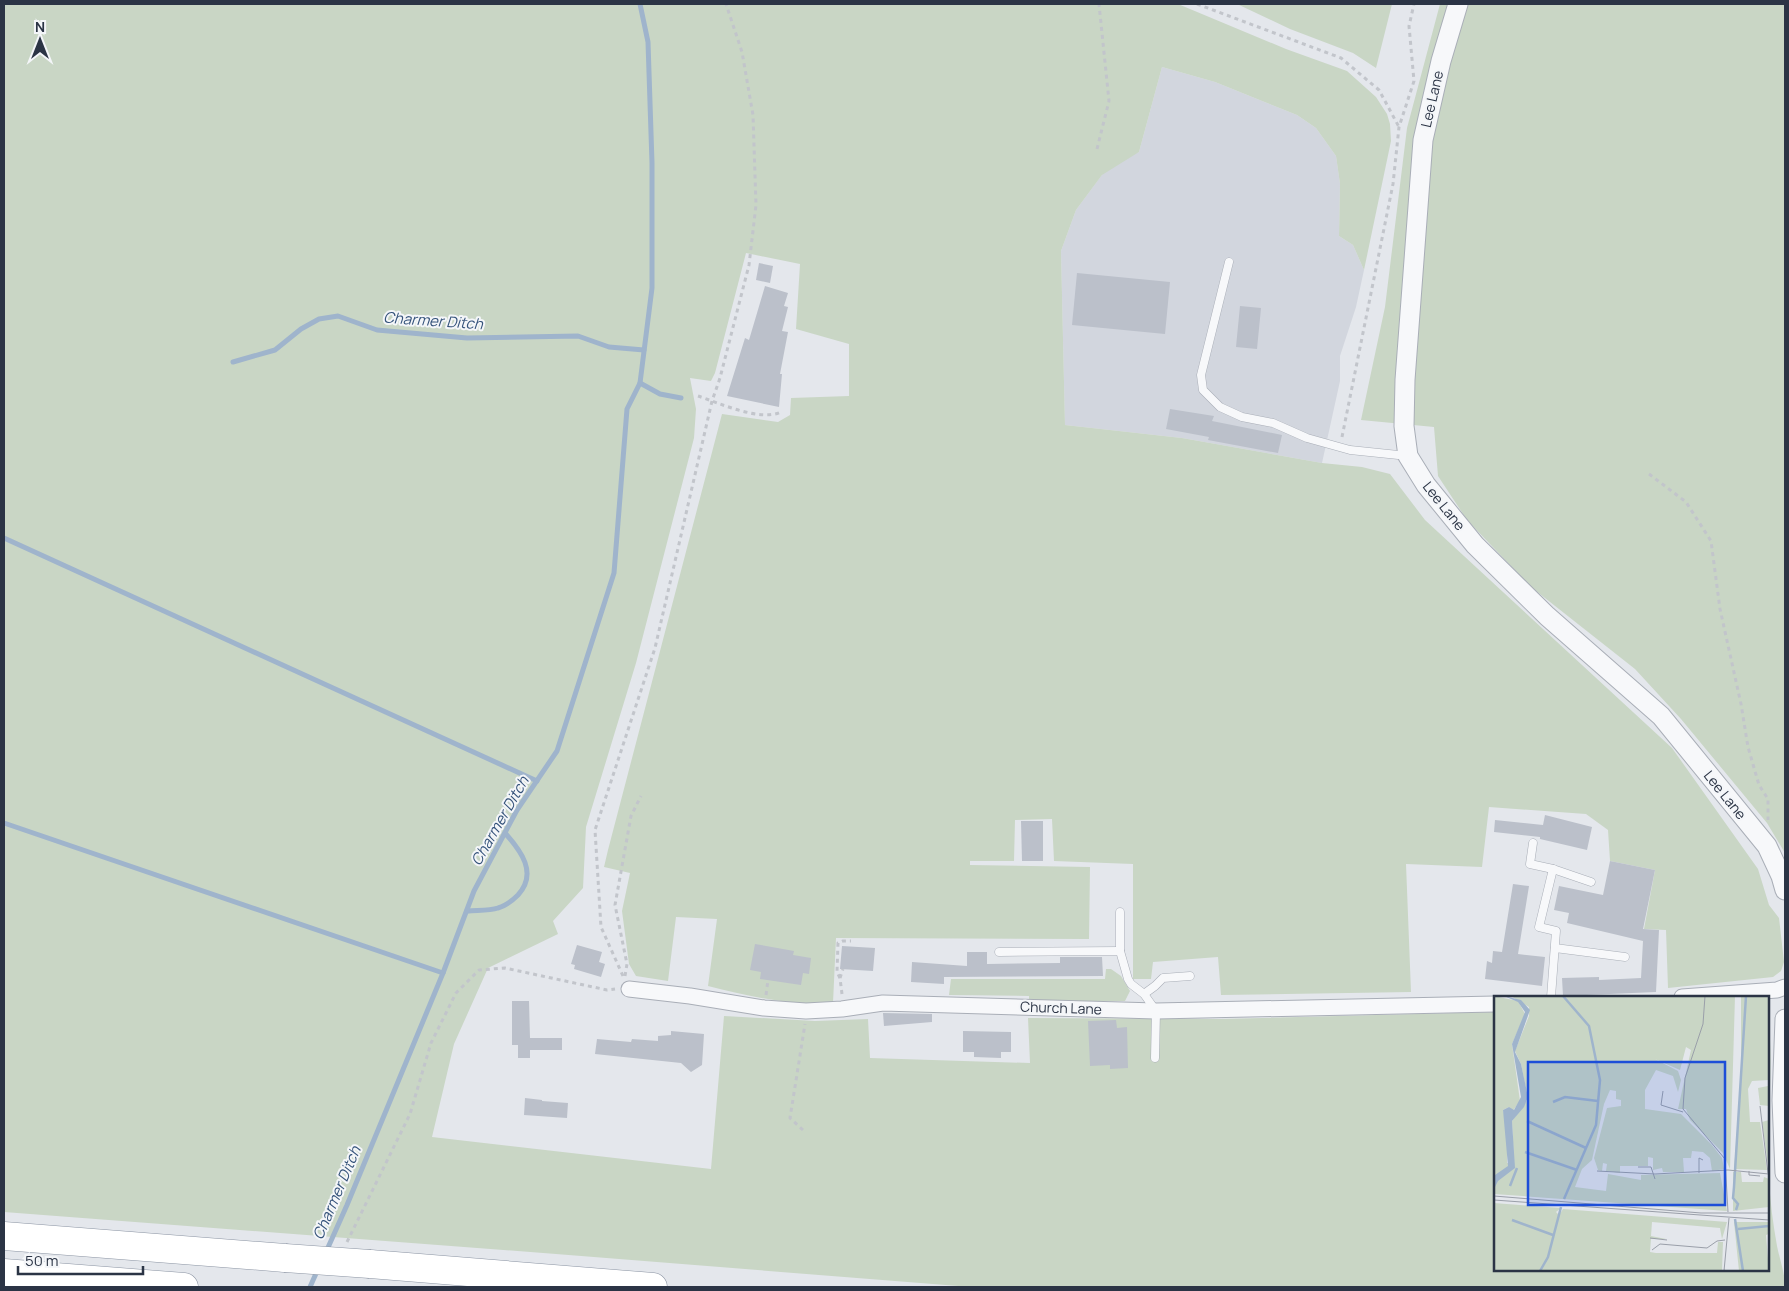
<svg xmlns="http://www.w3.org/2000/svg" width="1789" height="1291" viewBox="0 0 1789 1291" font-family="Manrope,sans-serif">
  <style>
    .built { fill: #d2d6de }
    .green { fill: #c9d6c5 }
    .lines { fill: none; stroke-linecap: round; stroke-linejoin: round }
    .stream { stroke: #9fb4cc; stroke-width: 5 }
    .building { fill: #bbc0ca }
    .service-casing { stroke: #a9aeb7; stroke-width: 9 }
    .minor-casing { stroke: #a9aeb7; stroke-width: 17 }
    .tertiary-casing { stroke: #a9aeb7; stroke-width: 21 }
    .motorway-casing { stroke: #8b94a3; stroke-width: 29 }
    .path { stroke: #c2c5cb; stroke-width: 3; stroke-dasharray: 4 4; stroke-linecap: butt }
    .service { stroke: #f7f8fa; stroke-width: 8 }
    .minor { stroke: #f7f8fa; stroke-width: 15 }
    .tertiary { stroke: #f7f8fa; stroke-width: 19 }
    .motorway { stroke: #fff; stroke-width: 28 }
    .motorway-bridge-casing { stroke: #8b94a3; stroke-width: 29; stroke-linecap: butt }
    .motorway-bridge { stroke: #fff; stroke-width: 28 }
    .labels { text-anchor: middle; stroke-width: 4; stroke-linejoin: round; paint-order: stroke }
    .street-label { font-size: 14px; fill: #2b3445; stroke: #f4f6f9 }
    .water-label { font-size: 15px; font-style: italic; fill: #34527a; stroke: #f4f6f9 }
    .inset-river { fill: none; stroke: #9fb4cc; stroke-width: 2.5 }
    .inset-road { fill: none; stroke: #9a9fa9; stroke-width: 1 }
    .view { fill: #1d4ed8; fill-opacity: 0.15; stroke: #1d4ed8; stroke-width: 2.5 }
    .inset-edge { fill: none; stroke: #2b3445; stroke-width: 2.5 }
  </style>
  <rect width="100%" height="100%" fill="#e4e7ec"/>
  <polygon class="built" points="1162,67 1215,82 1297,115 1316,128 1336,156 1340,184 1339,236 1353,245 1364,270 1356,307 1340,356 1340,381 1322,463 1182,438 1065,425 1061,251 1076,210 1110,164 1139,152"/>
  <g class="green">
    <path d="M4 4H1178L1286 49 1347 71 1376 97 1387 114 1390 124 1391 141 1364 270 1353 245 1339 236 1340 184 1336 156 1316 128 1297 115 1215 82 1162 67 1139 152 1102 175 1076 210 1061 251 1065 425 1182 438 1322 463 1362 467 1390 474 1425 520 1672 748 1758 869 1769 905 1779 918 1784 962 1781 971 1773 977 1668 988 1666 930 1644 929 1655 870 1610 861 1608 830 1586 814 1489 807 1482 867 1406 864 1411 992 1221 995 1218 957 1153 962 1151 979H1133V864L1054 861 1052 819 1015 820 1014 861H970V865L1090 867 1089 939 836 938 833 1003C790 1006 749 996 708 986L717 919 676 917 668 981 636 976 629 964 622 911 630 873 604 867 608 850 722 414 778 422 790 415 791 398 849 396V344L796 329 800 264 746 253 715 373 711 381 690 378 696 409 694 438 636 663 586 827 583 888 553 921 558 934 488 968 454 1044 432 1137 711 1169 724 1016 815 1021 868 1019 870 1058 1030 1063 1028 1018 1221 1019 1495 1012V1270H1768V1018C1775 1071 1765 1125 1769 1178 1770 1201 1773 1224 1777 1246 1780 1261 1785 1273 1785 1287H971L556 1254 4 1212Z"/>
    <polygon points="1237,4 1392,4 1376,68 1353,53 1290,29"/>
    <polygon points="1440,4 1785,4 1785,853 1767,823 1681,719 1635,669 1531,587 1467,520 1438,476 1434,427 1361,420 1385,307 1407,128"/>
    <polygon points="1106,969 1111,969 1121,976 1130,991 1125,1001 1029,1001 1029,996 949,995 951,979 1105,979"/>
  </g>
  <g class="lines">
    <g class="stream">
      <polyline points="233,362 275,350 301,329 319,319 338,316 377,330 467,338 578,336 609,347 644,350"/>
      <polyline points="640,383 660,394 681,398"/>
      <polyline points="4,538 537,781"/>
      <polyline points="4,823 443,973"/>
      <path d="M467 911C477 910 489 911 498 908 506 906 513 900 518 895 538 873 521 851 505 833"/>
      <polyline points="326,1252 347,1205 443,973 474,891 517,810 557,751 614,573 627,409 640,383 652,288 652,163 648,42 640,4"/>
      <polyline points="310,1287 318,1269"/>
    </g>
  </g>
  <g class="building">
    <polygon points="759,263 773,266 770,283 756,280"/>
    <polygon points="1077,273 1170,282 1165,334 1072,325"/>
    <polygon points="765,286 788,293 784,306 788,307 782,331 788,332 780,374 782,374 779,407 727,396 745,338 749,340"/>
    <polygon points="1240,306 1261,308 1257,349 1236,347"/>
    <polygon points="1170,409 1214,416 1212,421 1282,435 1278,453 1208,440 1209,437 1166,429"/>
    <polygon points="1545,815 1592,827 1587,850 1540,839 1540,837 1494,832 1495,820 1543,825"/>
    <polygon points="1021,821 1043,821 1043,861 1022,861"/>
    <polygon points="1610,861 1655,870 1643,929 1659,930 1656,992 1563,996 1562,978 1599,977 1599,980 1641,978 1643,941 1567,923 1569,913 1554,910 1559,886 1603,895"/>
    <polygon points="1513,884 1529,886 1518,954 1545,957 1542,986 1485,979 1487,961 1492,963 1493,951 1502,952"/>
    <polygon points="755,944 794,951 793,955 811,958 809,974 803,973 801,985 760,979 761,972 750,970"/>
    <polygon points="577,945 602,952 599,962 605,964 601,977 574,969 575,965 571,964"/>
    <polygon points="842,946 875,948 873,971 840,969"/>
    <polygon points="967,952 987,952 987,964 1060,963 1060,957 1102,957 1103,976 944,977 944,984 911,982 912,962 967,966"/>
    <polygon points="512,1001 529,1001 530,1038 562,1038 562,1050 530,1050 530,1058 518,1058 518,1045 512,1045"/>
    <polygon points="883,1013 932,1014 932,1022 884,1026"/>
    <polygon points="1116,1020 1117,1028 1127,1027 1128,1068 1110,1069 1110,1065 1090,1066 1088,1021"/>
    <polygon points="671,1031 704,1034 702,1065 691,1072 681,1063 595,1054 597,1039 631,1042 632,1039 658,1041 658,1036 671,1035"/>
    <polygon points="963,1031 1011,1032 1011,1052 1001,1052 1001,1058 974,1057 974,1052 963,1052"/>
    <polygon points="525,1098 542,1100 542,1101 568,1103 567,1118 524,1115"/>
  </g>
  <g class="lines">
    <g class="service-casing">
      <g id="service">
        <polyline points="1229,262 1201,375 1203,390 1220,407 1242,417 1273,423 1307,438 1350,450 1408,456"/>
        <polyline points="1533,843 1530,864 1553,869"/>
        <polyline points="1120,912 1120,951"/>
        <polyline points="1555,948 1625,957"/>
        <polyline points="999,952 1120,951 1128,979 1131,984 1144,994 1156,1011 1155,1058"/>
        <polyline points="1144,994 1155,986 1163,978 1190,976"/>
        <polyline points="1551,997 1556,931 1539,927 1553,869 1591,882"/>
      </g>
    </g>
    <g class="minor-casing">
      <g id="minor">
        <polyline points="629,989 690,996 764,1008 806,1011 842,1009 883,1003 1156,1011 1495,1004"/>
        <polyline points="1682,997 1777,990 1785,987"/>
      </g>
    </g>
    <g class="tertiary-casing">
      <g id="tertiary">
        <polyline points="1458,4 1441,61 1423,140 1405,380 1404,426 1408,456 1426,485 1475,545 1547,616 1661,716 1767,846 1781,876 1785,890"/>
        <polyline points="1785,1019 1782,1100 1785,1173"/>
      </g>
    </g>
    <g class="motorway-casing">
      <g id="motorway">
        <polyline points="4,1236 285,1258"/>
        <polyline points="370,1264 653,1287"/>
        <polyline points="4,1273 184,1287"/>
      </g>
    </g>
    <g class="path">
      <polyline points="1197,4 1341,58 1379,90 1399,127"/>
      <polyline points="1097,149 1109,101 1099,4"/>
      <path d="M698 396C719 403 760 422 781 412"/>
      <polyline points="1342,437 1393,184 1399,127 1414,81 1409,26 1414,4"/>
      <polyline points="1649,474 1686,502 1711,541 1720,609 1741,704 1748,747 1759,785 1768,799 1768,820"/>
      <polyline points="623,976 601,927 595,830 655,648 712,401 720,378 749,265 756,205 753,115 742,52 726,4"/>
      <polyline points="625,976 627,964 615,905 631,816 641,796"/>
      <polyline points="840,978 837,972 838,943 843,941 851,941"/>
      <polyline points="842,994 840,978 843,969"/>
      <polyline points="766,995 768,980"/>
      <polyline points="803,1130 790,1118 805,1024"/>
      <polyline points="347,1242 410,1114 431,1043 456,993 479,970 505,968 607,990 615,989"/>
    </g>
    <use href="#service" class="service"/>
    <use href="#minor" class="minor"/>
    <use href="#tertiary" class="tertiary"/>
    <use href="#motorway" class="motorway"/>
    <g class="motorway-bridge-casing">
      <polyline id="motorway-bridge" points="285,1258 370,1264"/>
    </g>
    <use href="#motorway-bridge" class="motorway-bridge"/>
  </g>
  <g class="labels">
    <g class="street-label">
      <text transform="translate(1432 99) rotate(-77)" y="5">Lee Lane</text>
      <text transform="translate(1444 506) rotate(51)" y="5">Lee Lane</text>
      <text transform="translate(1725 795) rotate(51)" y="5">Lee Lane</text>
      <text transform="translate(1061 1008) rotate(2)" y="5">Church Lane</text>
    </g>
    <g class="water-label">
      <text transform="translate(433 321) rotate(4)" y="5">Charmer Ditch</text>
      <text transform="translate(500 821) rotate(-60)" y="5">Charmer Ditch</text>
      <text transform="translate(337 1193) rotate(-67)" y="5">Charmer Ditch</text>
    </g>
  </g>
  <g transform="translate(1494 996)">
    <rect width="275" height="275" fill="#e4e7ec"/>
    <path d="M0 0 24 5 31 18 18 48 26 105 18 116 15 111 9 114 16 141 15 144 13 138V167H20L18 125 34 103 27 68 21 55 35 20V11L17 0H241L236 173 229 157 196 124 192 113H184L197 54 192 51 186 74 161 63 184 75 187 84 184 96 179 80 162 74 151 94V113L187 118 218 149 228 162 230 173 218 175 216 162 209 156 198 155 197 162H189L190 176H169L168 172 159 174V162L154 161V170H126V177L112 175 113 168 109 167 108 175 104 174 100 162 113 112 127 110V104L122 103V95L116 94 110 108 98 164 88 173 81 191 112 195 114 178 147 184V179L226 177 233 215 0 198ZM247 0H275V84L258 85 254 93 256 126H266L273 174 240 173 247 85ZM275 87V110L266 109 264 92 274 90ZM275 124V175L268 126ZM239 176H247L248 186H269L270 181 275 183V211L239 215ZM0 207 67 212 62 216 65 219 69 213 233 226 228 243 226 232 158 226 157 240 172 243H157L156 256 162 257H223L224 246H229L228 275H0ZM240 226H275V238L272 239 275 275H245Z" fill="#c9d6c5"/>
    <path d="M10 0 27 4 36 14 21 56 27 68 34 101 30 111 18 125 21 172 4 185 0 193 1 179 14 170 9 114 15 111 20 114 27 101 18 48 31 16 24 6Z" fill="#9fb4cc"/>
    <path class="inset-river" d="M69 0 95 30 106 84 102 129 70 203M59 106 71 101 104 105M33 125 92 152M31 156 83 174M16 190 23 172M242 214 244 208 239 202 240 191 252 0M241 223 249 275M18 224 59 239M244 233 275 230M46 275 54 261 67 211"/>
    <path class="inset-road" d="M211 0 209 28 191 82 189 113 231 163 234 216M169 95 167 109 189 116M266 110 274 177M144 171H157L161 183M103 175 161 178 234 174 275 178M255 175V179L266 180M205 177V162L209 164M0 200 207 217H275M0 204 275 224M156 242 173 244M158 254 166 248 213 252 223 245 231 244M230 275 235 222"/>
    <path class="view" d="M34 66H231V209H34Z"/>
    <rect width="275" height="275" class="inset-edge"/>
  </g>
  <rect width="1789" height="1291" fill="none" stroke="#2b3445" stroke-width="10"/>
  <g transform="translate(40 40)" stroke="#f4f6f9" stroke-width="4" paint-order="stroke">
  <path d="M0-4L9 19L0 12L-9 19Z" fill="#2b3445"/>
  <text y="-8" font-size="14" font-weight="bold" text-anchor="middle" fill="#2b3445">N</text>
  </g>
  <path d="M18 1266v8h125v-8" fill="none" stroke="#2b3445" stroke-width="2.5"/>
  <text x="25" y="1266" font-size="15" fill="#2b3445" stroke="#f4f6f9" stroke-width="4" paint-order="stroke">50 m</text>
</svg>
